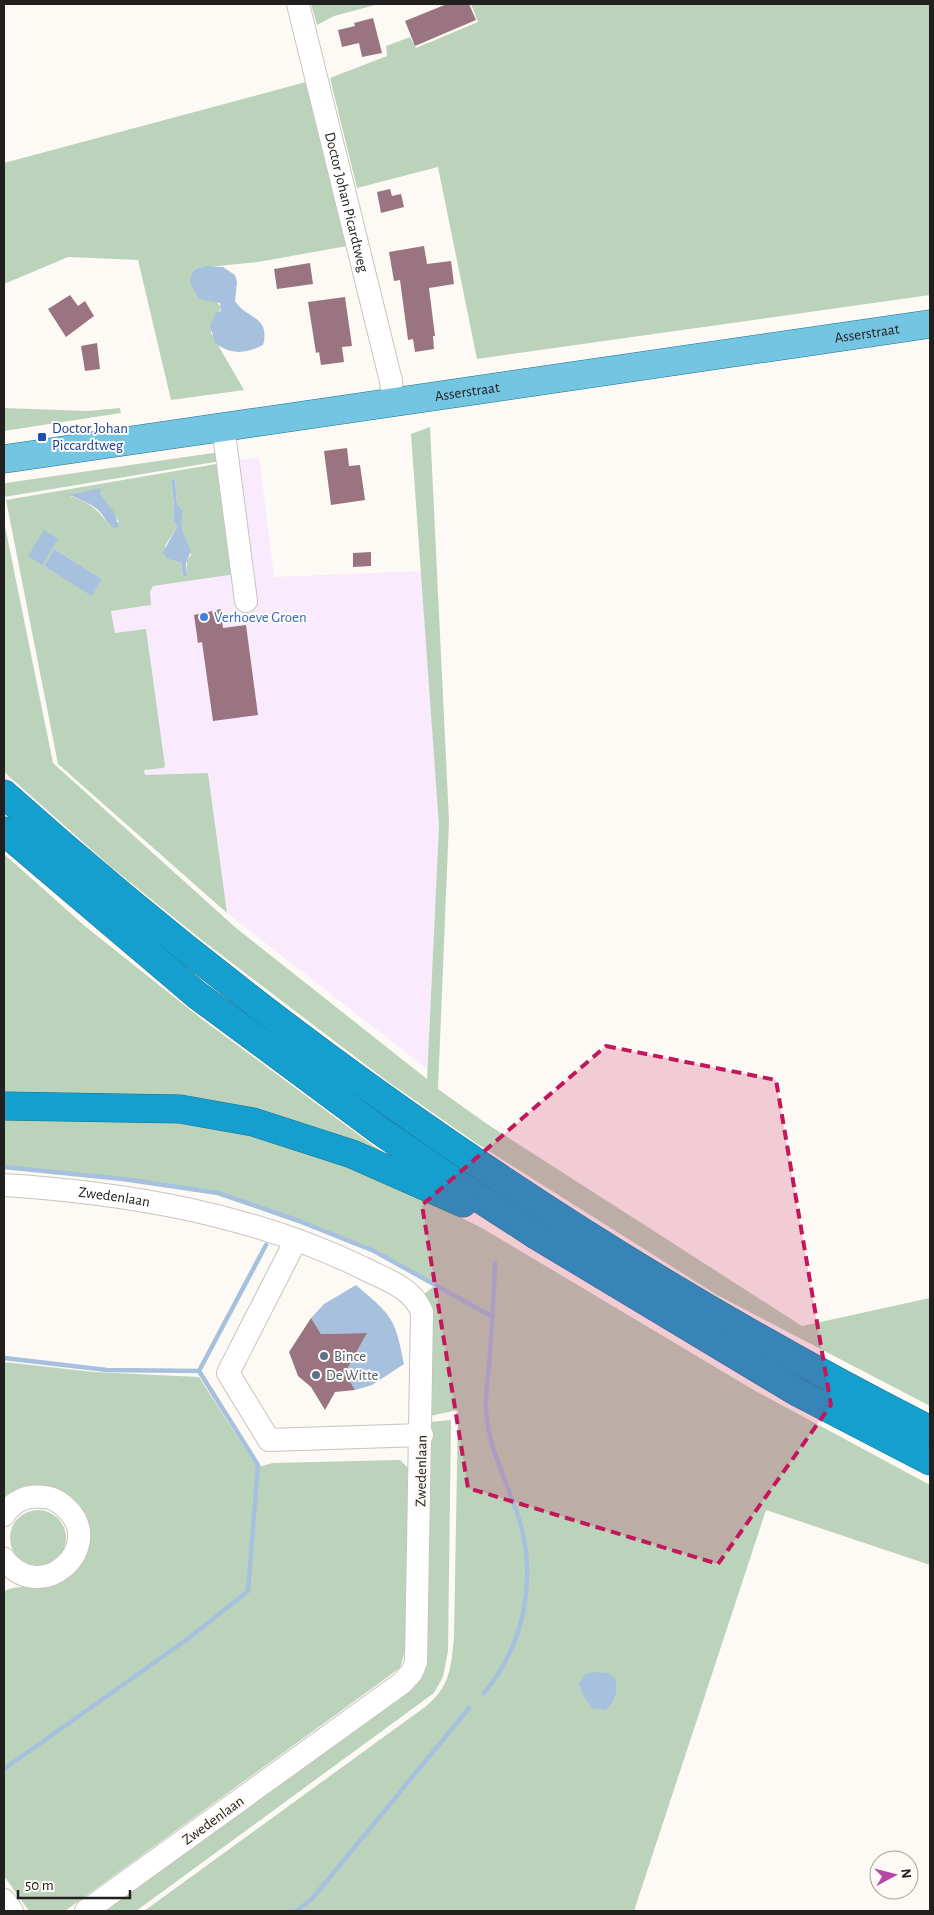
<svg xmlns="http://www.w3.org/2000/svg" width="934" height="1915" viewBox="0 0 934 1915" font-family="'Alegreya Sans',sans-serif">
  <style>
    .commercial { fill: #f9eafd }
    .green { fill: #bcd3bb; fill-rule: evenodd }
    .water { fill: #a6c0dd }
    .lines { fill: none; stroke-linecap: round; stroke-linejoin: round }
    .stream { stroke: #a6c0dd; stroke-width: 4.5 }
    .building { fill: #9a7480 }
    .minor-casing { stroke: #c7c4bf; stroke-width: 24 }
    .major-casing { stroke: #1a7390; stroke-width: 29 }
    .highway-casing { stroke: #1a7390; stroke-width: 29 }
    .minor { stroke: #fff; stroke-width: 22 }
    .major { stroke: #73c5e2; stroke-width: 28 }
    .highway { stroke: #159fce; stroke-width: 28 }
    .marked { fill: #c2185b; fill-opacity: 0.2; stroke: #c2185b; stroke-width: 4; stroke-dasharray: 10 6; stroke-linejoin: round }
    .transit-dot { fill: #1a4fb4; stroke: #fdf9f4; stroke-width: 2 }
    .shop-dot { fill: #3f7fe0; stroke: #fdf9f4; stroke-width: 2 }
    .service-dot { fill: #5c6f8a; stroke: #fdf9f4; stroke-width: 2 }
    .labels { text-anchor: middle; stroke-width: 4; stroke-linejoin: round; paint-order: stroke }
    .street-label { font-size: 15px; fill: #22201e; stroke: #fdf9f4 }
    .transit-label { font-size: 15px; fill: #164399; stroke: #fdf9f4; text-anchor: start }
    .shop-label { font-size: 15px; fill: #366cbe; stroke: #fdf9f4; text-anchor: start }
    .service-label { font-size: 15px; fill: #4e5e75; stroke: #fdf9f4; text-anchor: start }
  </style>
  <rect width="100%" height="100%" fill="#fdf9f4"/>
  <polygon class="commercial" points="259,457 274,577 422,571 439,826 427,1069 227,913 208,773 145,775 144,770 163,768 146,629 115,634 111,611 151,605 150,592 153,586 236,574 222,463"/>
  <g class="green">
    <polygon points="311,4 379,4 334,16 317,25"/>
    <polygon points="471,4 930,4 930,295 477,359 438,167 357,188 330,78 387,56 386,46 410,37 416,48 478,22"/>
    <polygon points="306,82 347,246 258,262 197,268 192,272 221,307 211,333 244,390 171,400 138,260 68,257 4,284 4,163"/>
    <polygon points="4,408 88,411 120,408 121,413 4,431"/>
    <polygon points="430,427 449,821 438,1089 487,1124 802,1326 930,1298 930,1406 717,1295 476,1143 387,1081 203,941 110,866 4,772 4,521 53,763 236,928 427,1079 439,826 411,434"/>
    <polygon points="220,452 221,461 4,497 4,483 6,483"/>
    <path d="M222 463 236 574 153 586 150 592 151 605 111 611 115 633 146 629 165 766 164 768 144 770 145 775 208 773 227 913 58 764 6 500ZM175 477 177 504 183 510C179 534 186 534 191 555L187 560V576L183 577 181 563 172 560 165 546 177 527 173 518 174 505 171 481ZM100 494 119 522 109 525C98 509 88 502 70 496ZM54 549 102 579 92 595 44 566Z"/>
    <polygon points="4,854 86,927 203,1020 405,1169 311,1131 4,1094"/>
    <path d="M4 1119 123 1120 178 1123 221 1128 300 1147 399 1187 482 1228 752 1389 930 1485V1565L766 1510 634 1911H144L425 1707C450 1687 451 1668 454 1637L458 1410 430 1416 423 1295 434 1286 406 1268 356 1243 218 1193 123 1179 4 1167Z"/>
    <path d="M4 1362 94 1372 199 1377 255 1464 262 1466 273 1463 400 1460 408 1468 405 1651 400 1668 65 1911H29L4 1876V1591C22 1583 30 1590 46 1586 91 1575 84 1549 81 1513L4 1500Z"/>
    <polygon points="451,1420 448,1651 443,1677 434,1693 136,1911 101,1911 402,1692 429,1422"/>
    <circle cx="38" cy="1538" r="28"/>
  </g>
  <g class="water">
    <path d="M208 266 223 267 235 275 237 282 235 301C246 319 271 316 263 345 246 354 231 355 215 343L210 325 216 313 221 311 220 303 199 299 190 283 192 272 197 268Z"/>
    <path d="M175 477 177 504 183 510C180 530 183 532 191 551L186 563 187 576 183 577 181 563 166 558 163 552 177 527 173 518 174 505 171 481Z"/>
    <path d="M101 488 100 494 114 512 119 527 114 528C106 524 105 516 98 510 90 503 79 499 69 495Z"/>
    <polygon points="44,530 58,539 42,565 28,556"/>
    <polygon points="54,549 102,579 92,596 44,566"/>
    <path d="M356 1285C392 1316 395 1317 404 1364L372 1385 355 1390 345 1373 367 1333 321 1334 311 1318 324 1304Z"/>
    <path d="M596 1672 607 1673 616 1679C617 1693 616 1700 606 1710L592 1708 583 1695 579 1684 585 1674Z"/>
  </g>
  <g class="lines">
    <g class="stream">
      <polyline points="4,1167 123,1179 218,1193 299,1221 374,1251 493,1317"/>
      <polyline points="4,1358 107,1370 199,1371"/>
      <path d="M484 1693C525 1644 537 1579 519 1519 508 1483 488 1448 486 1410 485 1392 489 1372 490 1354 492 1323 494 1293 495 1263"/>
      <polyline points="4,1769 189,1638 248,1591 258,1465 199,1371 266,1245"/>
      <polyline points="296,1911 312,1899 469,1708"/>
    </g>
  </g>
  <g class="building">
    <polygon points="447,4 469,4 476,20 415,46 405,21"/>
    <polygon points="373,18 382,53 362,57 359,43 342,47 338,30 355,26 354,23"/>
    <polygon points="390,189 392,196 401,194 404,207 381,213 377,192"/>
    <polygon points="424,246 427,264 451,261 454,284 429,288 435,336 433,336 434,349 415,352 413,339 408,340 400,280 394,281 389,252"/>
    <polygon points="310,263 313,284 277,289 274,269"/>
    <polygon points="70,295 78,306 85,301 94,316 66,337 48,309"/>
    <polygon points="345,297 352,346 342,347 344,362 321,365 319,352 316,353 308,302"/>
    <polygon points="97,343 100,369 85,371 81,346"/>
    <polygon points="347,448 349,466 360,465 365,500 331,505 324,451"/>
    <polygon points="371,552 371,566 353,567 353,553"/>
    <polygon points="221,609 223,628 246,625 258,715 213,721 202,642 198,643 194,615"/>
    <polygon points="311,1318 321,1334 367,1333 345,1373 355,1390 335,1392 325,1410 311,1387 298,1376 289,1352"/>
  </g>
  <g class="lines">
    <g class="minor-casing">
      <g id="minor">
        <path id="s1" d="M298 4 391 381 393 401"/>
        <polyline points="223,426 246,601"/>
        <path id="s2" d="M4 1185C127 1193 252 1214 363 1268 386 1280 412 1287 422 1312L416 1662 412 1672 402 1683 86 1911"/>
        <polyline points="296,1240 228,1373 269,1440 422,1435"/>
        <path d="M4 1515C13 1501 27 1495 43 1497 53 1497 60 1502 67 1509 106 1546 42 1608 4 1559"/>
        <polyline points="4,1900 12,1911"/>
      </g>
    </g>
    <g class="major-casing">
      <g id="major">
        <path id="s3" d="M4 459 930 324"/>
      </g>
    </g>
    <g class="highway-casing">
      <g id="highway">
        <path d="M4 794C282 1043 597 1261 930 1430"/>
        <polyline points="4,831 197,995 379,1130 459,1185 536,1235 799,1393 930,1461"/>
        <polyline points="4,1106 180,1109 253,1122 352,1154 463,1203"/>
      </g>
    </g>
    <use href="#minor" class="minor"/>
    <use href="#major" class="major"/>
    <use href="#highway" class="highway"/>
  </g>
  <path class="marked" d="M606 1046 776 1080 831 1405 718 1564 468 1488 422 1205Z"/>
  <rect class="transit-dot" x="37" y="432" width="10" height="10" rx="2.5"/>
  <circle class="shop-dot" cx="204" cy="617" r="5"/>
  <g class="service-dot">
    <circle cx="324" cy="1356" r="5"/>
    <circle cx="316" cy="1375" r="5"/>
  </g>
  <g class="labels">
    <g class="street-label">
      <text dy="5" stroke="none"><textPath href="#s1" startOffset="204">Doctor Johan Picardtweg</textPath></text>
      <text dy="5" stroke="none"><textPath href="#s3" startOffset="872">Asserstraat</textPath></text>
      <text dy="5" stroke="none"><textPath href="#s3" startOffset="468">Asserstraat</textPath></text>
      <text dy="5" stroke="none"><textPath href="#s2" startOffset="111">Zwedenlaan</textPath></text>
      <text transform="translate(421 1471) rotate(-89)" y="5">Zwedenlaan</text>
      <text transform="translate(213 1820) rotate(-36)" y="5">Zwedenlaan</text>
    </g>
    <g class="transit-label">
      <text x="52" y="433">Doctor Johan<tspan x="52" dy="17">Piccardtweg</tspan></text>
    </g>
    <g class="shop-label">
      <text x="214" y="622">Verhoeve Groen</text>
    </g>
    <g class="service-label">
      <text x="334" y="1361">Bince</text>
      <text x="326" y="1380">De Witte</text>
    </g>
  </g>
  <rect width="934" height="1915" fill="none" stroke="#22201e" stroke-width="10"/>
  <g transform="translate(894 1875) rotate(83)"><circle r="24" fill="#fdf9f4" stroke="#a5a29e"/>
  <path d="M0-4L9 19L0 12L-9 19Z" fill="#b748a6"/>
  <text y="-8" font-size="14" font-weight="bold" text-anchor="middle" fill="#22201e">N</text>
  </g>
  <path d="M18 1890v8h112v-8" fill="none" stroke="#22201e" stroke-width="2.5"/>
  <text x="25" y="1890" font-size="15" fill="#22201e" stroke="#fdf9f4" stroke-width="4" paint-order="stroke">50 m</text>
</svg>
